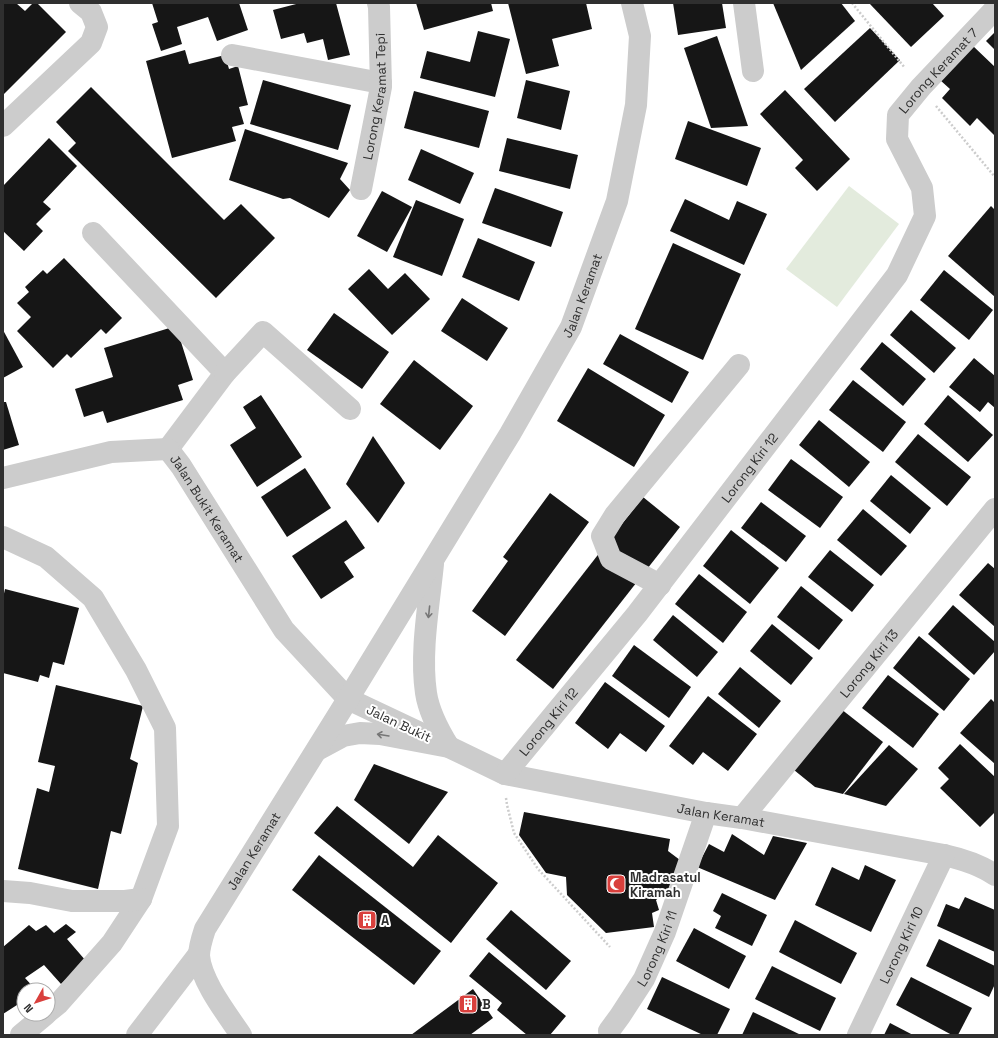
<svg xmlns="http://www.w3.org/2000/svg" width="998" height="1038" viewBox="0 0 998 1038" font-family="'Space Grotesk',sans-serif">
  <style>
    .green { fill: #e3ebdd }
    .building { fill: #161616 }
    .lines { fill: none; stroke-linecap: round; stroke-linejoin: round }
    .path { stroke: #ccc; stroke-width: 2.5; stroke-dasharray: 2 2; stroke-linecap: butt }
    .minor { stroke: #ccc; stroke-width: 22 }
    .oneway { stroke: #767676 }
    .labels { text-anchor: middle; stroke-width: 4; stroke-linejoin: round; paint-order: stroke }
    .street-label { font-size: 13px; fill: #2f2f2f; stroke: #fff }
    .poi-label { font-size: 13px; font-weight: bold; fill: #2f2f2f; stroke: #fff; text-anchor: start }
  </style>
  <rect width="100%" height="100%" fill="#fff"/>
  <polygon class="green" points="849,186 899,224 837,307 786,269"/>
  <g class="building">
    <polygon points="3,3 16,3 25,11 33,3 37,3 66,32 3,95"/>
    <polygon points="152,3 239,3 248,30 217,41 208,17 177,27 182,44 161,51 152,24 158,22"/>
    <polygon points="300,3 336,3 350,55 328,60 323,39 307,43 304,33 281,39 273,10"/>
    <polygon points="416,3 491,3 493,11 424,30"/>
    <polygon points="508,3 586,3 592,29 552,39 559,66 526,74"/>
    <polygon points="673,3 722,3 726,28 678,35"/>
    <polygon points="773,3 841,3 855,21 801,70"/>
    <polygon points="869,3 932,3 944,16 911,47"/>
    <polygon points="870,28 900,60 835,122 804,89"/>
    <polygon points="478,31 510,39 495,97 420,78 427,51 470,62"/>
    <polygon points="995,32 995,50 986,41"/>
    <polygon points="717,36 748,126 711,128 684,48"/>
    <polygon points="973,46 995,67 995,136 977,118 970,126 942,98 950,89 940,80"/>
    <polygon points="185,50 189,64 225,55 229,69 238,66 248,105 239,107 244,124 232,127 236,141 172,158 146,61"/>
    <polygon points="263,80 351,105 338,150 250,124"/>
    <polygon points="526,80 570,91 561,130 517,118"/>
    <polygon points="91,87 224,220 241,204 275,238 216,298 68,151 76,143 56,122"/>
    <polygon points="785,90 850,159 817,191 795,168 803,160 760,114"/>
    <polygon points="414,91 489,111 479,148 404,128"/>
    <polygon points="688,121 761,148 747,186 675,159"/>
    <polygon points="245,129 348,163 340,179 350,190 329,218 290,198 283,199 229,180"/>
    <polygon points="49,138 77,166 43,202 51,209 36,224 43,231 24,251 3,231 3,186"/>
    <polygon points="507,138 578,155 570,189 499,171"/>
    <polygon points="421,149 474,173 460,204 408,180"/>
    <polygon points="495,188 563,212 551,247 482,223"/>
    <polygon points="382,191 412,207 387,252 357,236"/>
    <polygon points="685,199 729,220 737,201 767,214 744,265 670,231"/>
    <polygon points="416,200 464,219 442,276 393,257"/>
    <polygon points="991,206 995,210 995,297 948,256"/>
    <polygon points="478,238 535,262 519,301 462,277"/>
    <polygon points="673,243 741,274 703,360 635,329"/>
    <polygon points="64,258 122,318 106,334 101,329 71,358 67,354 53,368 17,331 31,317 17,303 29,292 25,287 43,270 47,274"/>
    <polygon points="369,269 388,289 405,273 430,299 392,335 348,289"/>
    <polygon points="944,270 993,310 969,340 920,300"/>
    <polygon points="462,298 508,328 487,361 441,331"/>
    <polygon points="911,310 956,348 934,373 890,335"/>
    <polygon points="334,313 389,352 362,389 307,350"/>
    <polygon points="176,326 193,380 178,385 183,400 107,423 103,411 84,417 75,389 113,377 104,348"/>
    <polygon points="3,330 23,367 3,378"/>
    <polygon points="620,334 689,372 672,403 603,364"/>
    <polygon points="882,342 926,379 903,406 860,369"/>
    <polygon points="974,358 995,376 995,408 988,402 980,412 949,387"/>
    <polygon points="414,360 473,406 440,450 380,404"/>
    <polygon points="588,368 665,415 634,467 557,421"/>
    <polygon points="853,380 906,422 883,452 829,410"/>
    <polygon points="261,395 302,457 257,487 230,445 256,428 243,407"/>
    <polygon points="948,395 993,435 968,462 924,424"/>
    <polygon points="3,402 6,402 19,445 3,450"/>
    <polygon points="819,420 870,462 849,487 799,445"/>
    <polygon points="918,434 971,477 947,506 895,462"/>
    <polygon points="373,436 405,483 378,523 346,484"/>
    <polygon points="791,459 843,497 820,528 768,490"/>
    <polygon points="305,468 331,508 287,537 261,497"/>
    <polygon points="891,475 931,508 910,534 870,501"/>
    <polygon points="550,493 589,522 505,636 472,611 508,561 503,557"/>
    <polygon points="643,497 680,527 553,689 516,660"/>
    <polygon points="761,502 806,536 786,562 741,528"/>
    <polygon points="863,509 907,546 881,576 837,540"/>
    <polygon points="346,520 365,548 344,562 354,577 321,599 292,556"/>
    <polygon points="731,530 779,568 750,604 703,566"/>
    <polygon points="830,550 874,585 852,612 808,577"/>
    <polygon points="988,563 995,569 995,627 959,595"/>
    <polygon points="699,574 747,612 723,643 675,604"/>
    <polygon points="801,586 843,620 819,650 777,617"/>
    <polygon points="5,589 79,608 64,665 53,662 49,678 40,675 38,682 3,673 3,598"/>
    <polygon points="953,605 995,642 995,651 974,675 928,634"/>
    <polygon points="673,615 718,652 697,677 653,640"/>
    <polygon points="772,624 813,658 791,685 750,651"/>
    <polygon points="919,636 970,679 944,711 893,668"/>
    <polygon points="634,645 691,687 669,718 612,676"/>
    <polygon points="740,667 781,701 759,728 718,694"/>
    <polygon points="888,675 939,714 913,748 862,708"/>
    <polygon points="605,682 665,726 646,752 620,733 608,749 575,723"/>
    <polygon points="56,685 143,706 130,759 138,763 121,834 111,831 98,889 18,869 37,788 49,792 55,766 38,762"/>
    <polygon points="708,696 757,734 728,771 703,752 693,765 669,746"/>
    <polygon points="991,699 995,703 995,764 960,733"/>
    <polygon points="841,709 883,742 843,794 815,787 794,770"/>
    <polygon points="960,744 995,777 995,812 980,827 940,788 949,779 938,768"/>
    <polygon points="889,745 918,769 886,806 844,794"/>
    <polygon points="374,764 448,792 409,844 354,800"/>
    <polygon points="337,806 413,867 438,835 498,883 451,943 314,833"/>
    <polygon points="524,812 670,839 668,851 680,860 668,891 656,900 659,910 652,913 654,927 606,933 567,895 566,877 546,873 519,835"/>
    <polygon points="732,834 764,855 773,836 807,843 775,900 697,867 709,844 724,852"/>
    <polygon points="319,855 441,951 414,985 292,890"/>
    <polygon points="865,865 896,880 871,932 815,905 832,867 859,880"/>
    <polygon points="722,893 767,915 752,946 715,928 721,916 713,911"/>
    <polygon points="965,897 995,910 995,952 937,926 946,904 959,909"/>
    <polygon points="511,910 571,961 546,990 486,939"/>
    <polygon points="795,920 857,953 841,984 779,952"/>
    <polygon points="66,924 76,932 67,939 86,961 61,984 44,965 25,978 36,990 24,990 24,1007 20,1011 17,1005 3,1014 3,947 29,925 36,931 46,925 54,933"/>
    <polygon points="694,928 746,956 729,989 676,961"/>
    <polygon points="939,939 995,966 995,984 989,997 926,966"/>
    <polygon points="489,952 566,1016 550,1035 527,1035 497,1010 502,1003 469,976"/>
    <polygon points="772,966 836,998 820,1031 755,999"/>
    <polygon points="662,977 730,1009 717,1035 703,1035 647,1009"/>
    <polygon points="911,977 972,1008 958,1035 952,1035 896,1005"/>
    <polygon points="473,989 493,1018 470,1035 411,1035"/>
    <polygon points="753,1012 801,1035 742,1035"/>
    <polygon points="890,1023 913,1035 884,1035"/>
  </g>
  <g class="lines">
    <g class="path">
      <polyline points="852,3 905,68"/>
      <polyline points="936,106 995,177"/>
      <polyline points="506,798 507,805 514,833 538,869 610,947"/>
    </g>
    <g class="minor">
      <polyline points="744,3 753,71"/>
      <polyline points="232,55 381,83"/>
      <polyline points="3,126 91,43 97,27 91,12 80,3"/>
      <path id="s1" d="M361 189 381 87 379 7 378 3"/>
      <polyline points="93,233 225,373 168,449"/>
      <polyline points="225,373 263,332 350,409"/>
      <path id="s2" d="M168 449 181 466 284 630 348 699 420 733"/>
      <polyline points="3,478 111,452 168,449"/>
      <polyline points="3,537 46,557 93,598 136,670 165,728 168,826 141,899 112,943 58,1004 48,1012"/>
      <path d="M433 564C429 605 420 652 426 693 429 713 439 731 449 747"/>
      <polyline points="660,585 611,559 602,536 615,515 739,365"/>
      <path id="s3" d="M317 750 343 736 360 733 380 734 449 747 505 774 706 813 742 818 944 855C962 859 979 864 995 875"/>
      <path id="s4" d="M505 774 637 614 897 275 925 216 922 188 897 139 898 115 921 87 995 9"/>
      <path id="s5" d="M742 818 995 509"/>
      <polyline points="3,891 30,893 72,901 125,901 141,899"/>
      <path id="s6" d="M609 1031 620 1016 644 979 665 932 706 813"/>
      <polyline points="21,1035 46,1014"/>
      <polyline points="137,1035 199,954"/>
      <path id="s7" d="M241 1035C227 1014 201 981 199 956 199 947 202 938 205 929L348 699 510 434 571 327 617 201 636 105 640 36 632 3"/>
      <path id="s8" d="M858 1035 944 855"/>
    </g>
  </g>
  <defs><path id="oneway-shaft" d="M-6 0H5M1.5-3L5.5 0L1.5 3" fill="none" stroke-width="1.6" stroke-linecap="round" stroke-linejoin="round"/></defs>
  <g class="oneway">
    <use href="#oneway-shaft" transform="translate(429 612) rotate(96)"/>
    <use href="#oneway-shaft" transform="translate(383 735) rotate(-171)"/>
  </g>
  <defs>
    <g id="mosque-square" transform="scale(1)"><rect x="-9" y="-9" width="18" height="18" rx="4" fill="#d9403d" stroke="#fff"/><path d="M3.5-4.9A6 6 0 1 0 3.5 4.9A5 5 0 1 1 3.5-4.9Z" fill="#fff"/></g>
    <g id="building-square" transform="scale(1)"><rect x="-9" y="-9" width="18" height="18" rx="4" fill="#d9403d" stroke="#fff"/><path d="M-4-6H4V6H1V3H-1V6H-4ZM-2.5-4.3h1.7v1.8h-1.7ZM.8-4.3h1.7v1.8H.8ZM-2.5-1h1.7V.8h-1.7ZM.8-1h1.7V.8H.8Z" fill="#fff"/></g>
  </defs>
  <g fill-rule="evenodd">
    <use href="#mosque-square" x="616" y="884"/>
    <use href="#building-square" x="367" y="920"/>
    <use href="#building-square" x="468" y="1004"/>
  </g>
  <g class="labels">
    <g class="street-label">
      <text dy="5" stroke="none"><textPath href="#s4" startOffset="867">Lorong Keramat 7</textPath></text>
      <text dy="5" stroke="none"><textPath href="#s1" startOffset="94">Lorong Keramat Tepi</textPath></text>
      <text dy="5" stroke="none"><textPath href="#s7" startOffset="856">Jalan Keramat</textPath></text>
      <text dy="5" stroke="none"><textPath href="#s4" startOffset="392">Lorong Kiri 12</textPath></text>
      <text dy="5" stroke="none"><textPath href="#s2" startOffset="71">Jalan Bukit Keramat</textPath></text>
      <text dy="5" stroke="none"><textPath href="#s5" startOffset="200">Lorong Kiri 13</textPath></text>
      <text dy="5" stroke="none"><textPath href="#s4" startOffset="68">Lorong Kiri 12</textPath></text>
      <text transform="translate(399 723) rotate(25)" y="5">Jalan Bukit</text>
      <text dy="5" stroke="none"><textPath href="#s3" startOffset="419">Jalan Keramat</textPath></text>
      <text dy="5" stroke="none"><textPath href="#s7" startOffset="210">Jalan Keramat</textPath></text>
      <text dy="5" stroke="none"><textPath href="#s8" startOffset="100">Lorong Kiri 10</textPath></text>
      <text dy="5" stroke="none"><textPath href="#s6" startOffset="96">Lorong Kiri 11</textPath></text>
    </g>
    <g class="poi-label">
      <text x="630" y="882">Madrasatul<tspan x="630" dy="15">Kiramah</tspan></text>
      <text x="381" y="925">A</text>
      <text x="482" y="1009">B</text>
    </g>
  </g>
  <rect width="998" height="1038" fill="none" stroke="#2f2f2f" stroke-width="8"/>
  <g transform="translate(36 1002) rotate(231)"><circle r="19" fill="#ffffff" stroke="#acacac"/>
  <path d="M0-3L7 15L0 10L-7 15Z" fill="#d9403d"/>
  <text y="-6" font-size="11" font-weight="bold" text-anchor="middle" fill="#2f2f2f">N</text>
  </g>
</svg>
